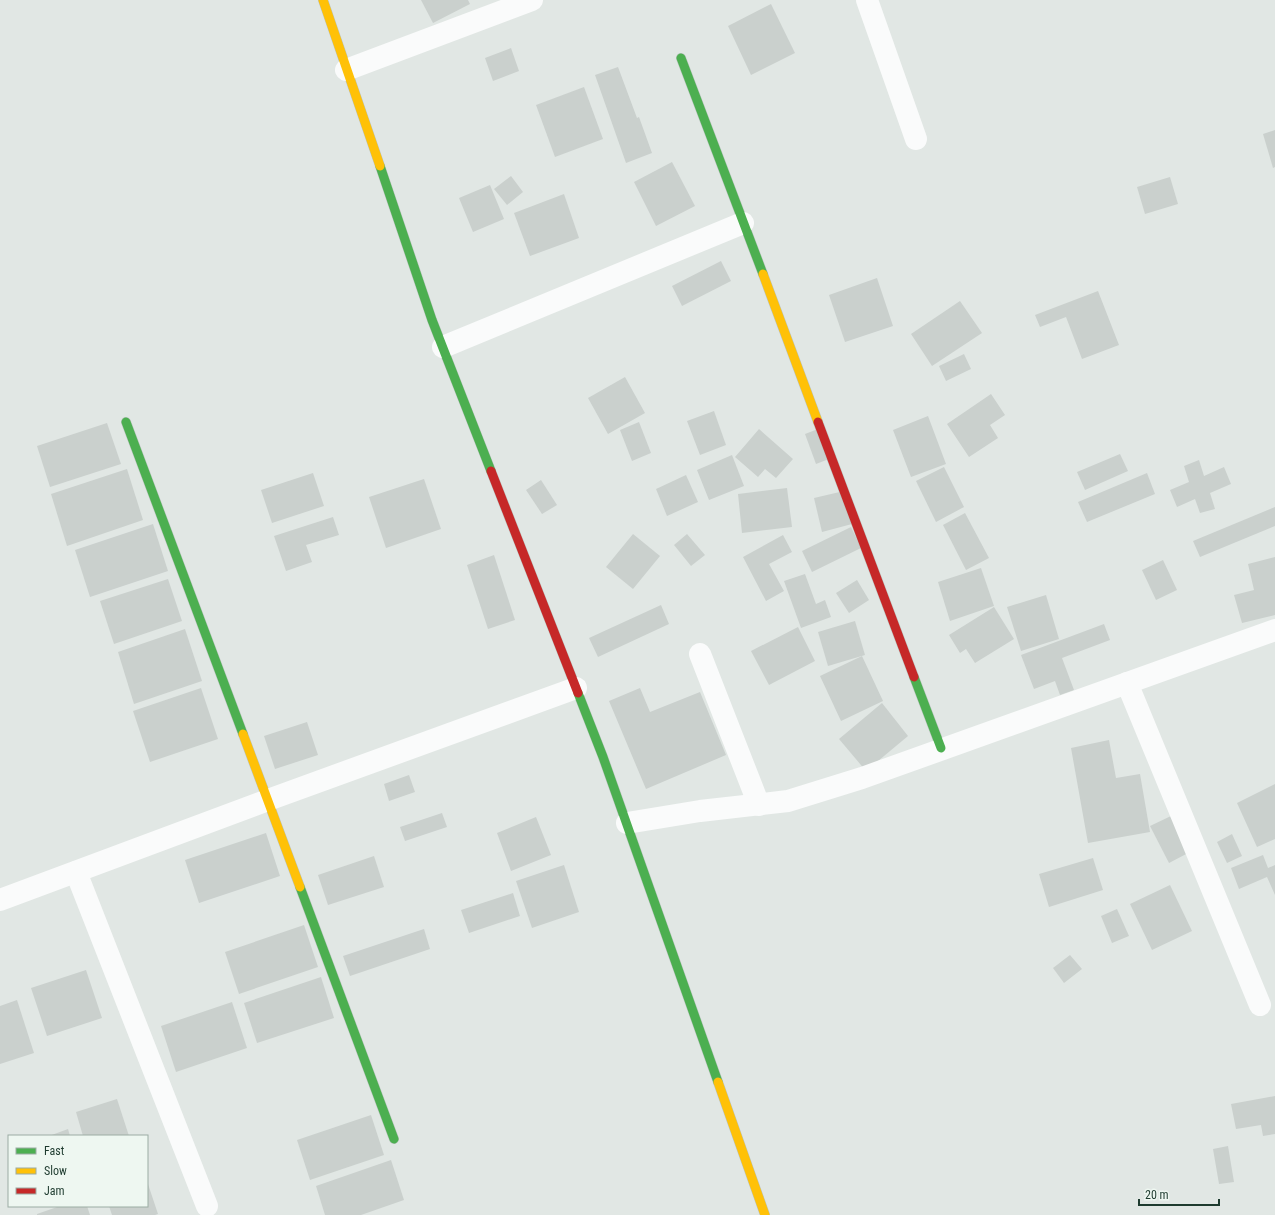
<svg xmlns="http://www.w3.org/2000/svg" width="1275" height="1215" viewBox="0 0 1275 1215" font-family="'Roboto Condensed',sans-serif">
  <style>
    .building { fill: #cad0cd }
    .lines { fill: none; stroke-linecap: round; stroke-linejoin: round }
    .fast-casing { stroke: #bac4bf; stroke-width: 10 }
    .slow-casing { stroke: #bac4bf; stroke-width: 10 }
    .jam-casing { stroke: #bac4bf; stroke-width: 10 }
    .street { stroke: #fafbfb; stroke-width: 22 }
    .fast { stroke: #4caf50; stroke-width: 9 }
    .slow { stroke: #ffc107; stroke-width: 9 }
    .jam { stroke: #c62828; stroke-width: 9 }
  </style>
  <rect width="100%" height="100%" fill="#e1e7e4"/>
  <g class="building">
    <polygon points="421,0 468,0 470,4 433,23"/>
    <polygon points="771,4 795,53 751,75 728,26"/>
    <polygon points="511,48 519,71 493,81 485,58"/>
    <polygon points="618,67 637,118 639,117 652,153 626,163 595,75"/>
    <polygon points="584,87 603,139 555,157 536,105"/>
    <polygon points="1275,130 1275,167 1273,168 1263,134"/>
    <polygon points="672,162 695,206 656,226 634,182"/>
    <polygon points="511,176 523,192 507,205 494,189"/>
    <polygon points="1170,177 1178,204 1145,214 1137,187"/>
    <polygon points="490,185 504,219 473,232 459,198"/>
    <polygon points="564,194 579,238 530,256 514,213"/>
    <polygon points="721,261 731,281 682,306 672,286"/>
    <polygon points="877,278 893,326 845,342 829,295"/>
    <polygon points="1098,291 1119,345 1082,359 1066,317 1040,327 1035,315"/>
    <polygon points="960,301 982,333 932,366 911,334"/>
    <polygon points="964,354 971,369 946,381 939,366"/>
    <polygon points="625,377 645,413 608,434 588,398"/>
    <polygon points="991,394 1005,415 990,425 998,438 969,457 947,424"/>
    <polygon points="714,411 726,445 700,455 687,421"/>
    <polygon points="928,416 946,464 911,477 893,430"/>
    <polygon points="639,422 651,453 632,461 620,430"/>
    <polygon points="107,423 121,464 50,487 37,446"/>
    <polygon points="759,429 793,459 776,478 765,469 758,477 735,457"/>
    <polygon points="818,429 829,459 816,464 805,434"/>
    <polygon points="1120,454 1128,471 1085,490 1077,472"/>
    <polygon points="732,455 744,486 709,500 697,470"/>
    <polygon points="1199,460 1204,476 1224,467 1231,484 1210,493 1215,509 1200,513 1195,499 1177,507 1170,490 1189,482 1184,466"/>
    <polygon points="944,467 964,507 936,522 916,481"/>
    <polygon points="127,469 143,520 67,546 51,494"/>
    <polygon points="313,473 324,506 272,523 261,490"/>
    <polygon points="1147,473 1155,494 1087,522 1078,502"/>
    <polygon points="686,475 698,502 667,516 656,489"/>
    <polygon points="424,479 441,529 386,548 369,497"/>
    <polygon points="541,480 557,505 542,514 526,490"/>
    <polygon points="787,488 792,527 742,533 738,494"/>
    <polygon points="844,491 852,524 822,532 814,498"/>
    <polygon points="1275,507 1275,526 1200,557 1193,541"/>
    <polygon points="965,513 989,558 966,570 943,525"/>
    <polygon points="333,517 339,535 306,545 312,562 286,571 274,536"/>
    <polygon points="153,524 168,571 90,597 75,550"/>
    <polygon points="851,527 861,548 812,572 802,551"/>
    <polygon points="633,534 660,556 633,589 606,567"/>
    <polygon points="687,534 705,555 691,566 674,545"/>
    <polygon points="783,535 792,552 769,564 784,591 766,601 743,557"/>
    <polygon points="494,555 515,620 488,629 467,565"/>
    <polygon points="1275,557 1275,615 1242,623 1234,595 1254,590 1248,564"/>
    <polygon points="1163,560 1177,590 1156,600 1142,570"/>
    <polygon points="981,568 994,606 950,621 938,582"/>
    <polygon points="805,574 816,604 825,600 831,617 801,628 784,581"/>
    <polygon points="168,579 182,621 114,644 100,601"/>
    <polygon points="857,580 869,600 849,613 836,593"/>
    <polygon points="1046,595 1059,639 1021,651 1007,607"/>
    <polygon points="661,605 669,624 598,657 589,638"/>
    <polygon points="994,607 1014,639 975,663 966,649 960,653 949,635"/>
    <polygon points="855,621 865,655 828,666 818,632"/>
    <polygon points="1104,624 1110,640 1062,658 1074,690 1060,695 1055,681 1034,689 1021,655"/>
    <polygon points="798,627 815,661 769,685 751,651"/>
    <polygon points="185,629 202,681 134,704 118,652"/>
    <polygon points="862,656 883,701 841,721 820,676"/>
    <polygon points="201,688 218,739 150,762 133,711"/>
    <polygon points="640,688 650,712 700,692 726,755 646,789 609,701"/>
    <polygon points="882,703 908,736 866,771 839,739"/>
    <polygon points="307,722 318,755 275,769 264,736"/>
    <polygon points="1109,740 1116,778 1140,774 1150,832 1088,843 1071,748"/>
    <polygon points="409,775 415,792 389,801 384,784"/>
    <polygon points="1275,784 1275,839 1257,847 1237,803"/>
    <polygon points="442,813 447,827 405,841 400,827"/>
    <polygon points="1171,816 1190,852 1169,863 1150,826"/>
    <polygon points="536,817 551,855 511,871 497,833"/>
    <polygon points="266,833 280,876 199,903 185,860"/>
    <polygon points="1232,834 1242,856 1227,863 1217,842"/>
    <polygon points="1263,855 1268,868 1275,865 1275,895 1267,877 1239,889 1231,868"/>
    <polygon points="374,856 384,887 328,905 318,875"/>
    <polygon points="1093,858 1103,890 1049,907 1039,874"/>
    <polygon points="564,865 579,912 532,928 516,881"/>
    <polygon points="1170,885 1192,931 1152,950 1130,904"/>
    <polygon points="513,893 520,916 469,933 461,910"/>
    <polygon points="1117,909 1129,936 1112,943 1101,916"/>
    <polygon points="304,925 318,967 239,994 225,952"/>
    <polygon points="424,929 430,949 350,976 343,956"/>
    <polygon points="1070,955 1082,969 1064,983 1053,968"/>
    <polygon points="86,970 102,1018 47,1036 31,988"/>
    <polygon points="321,977 334,1018 257,1043 244,1003"/>
    <polygon points="17,1000 34,1053 0,1064 0,1006"/>
    <polygon points="232,1002 247,1048 176,1072 161,1026"/>
    <polygon points="1275,1096 1275,1134 1263,1136 1261,1125 1236,1129 1231,1104"/>
    <polygon points="117,1099 129,1136 83,1136 76,1112"/>
    <polygon points="371,1115 384,1155 310,1180 297,1140"/>
    <polygon points="68,1129 70,1136 49,1136"/>
    <polygon points="1228,1146 1234,1182 1219,1184 1213,1149"/>
    <polygon points="391,1160 404,1200 361,1215 325,1215 316,1186"/>
    <polygon points="147,1181 158,1214 155,1215 112,1215 109,1206 147,1206"/>
    <polygon points="60,1206 87,1206 90,1215 37,1215 37,1214"/>
  </g>
  <g class="lines">
    <g class="fast-casing">
      <g id="fast">
        <polyline points="681,58 763,274"/>
        <polyline points="380,166 432,320 491,471"/>
        <polyline points="126,422 243,734"/>
        <polyline points="914,677 941,748"/>
        <polyline points="578,693 603,757 718,1082"/>
        <polyline points="300,887 394,1139"/>
      </g>
    </g>
    <g class="slow-casing">
      <g id="slow">
        <polyline points="323,0 380,166"/>
        <polyline points="763,274 818,422"/>
        <polyline points="243,734 300,887"/>
        <polyline points="718,1082 765,1215"/>
      </g>
    </g>
    <g class="jam-casing">
      <g id="jam">
        <polyline points="818,422 914,677"/>
        <polyline points="491,471 578,693"/>
      </g>
    </g>
    <g class="street">
      <polyline points="867,0 916,139"/>
      <polyline points="346,70 532,0"/>
      <polyline points="443,347 743,223"/>
      <polyline points="700,654 759,805"/>
      <polyline points="1127,683 1260,1005"/>
      <polyline points="627,823 700,811 788,801 862,778 1275,630"/>
      <polyline points="76,872 207,1206"/>
      <polyline points="0,900 268,800 576,688"/>
    </g>
    <use href="#fast" class="fast"/>
    <use href="#slow" class="slow"/>
    <use href="#jam" class="jam"/>
  </g>
  <rect x="8" y="1135" width="140" height="72" fill="#eef7f1" stroke="#9baca3"/>
  <rect x="16" y="1148" width="20" height="6" fill="#4caf50" stroke="#9baca3"/>
  <text x="44" y="1155" font-size="12" fill="#1e3b2f">Fast</text>
  <rect x="16" y="1168" width="20" height="6" fill="#ffc107" stroke="#9baca3"/>
  <text x="44" y="1175" font-size="12" fill="#1e3b2f">Slow</text>
  <rect x="16" y="1188" width="20" height="6" fill="#c62828" stroke="#9baca3"/>
  <text x="44" y="1195" font-size="12" fill="#1e3b2f">Jam</text>
  <path d="M1139 1199v6h80v-6" fill="none" stroke="#1e3b2f" stroke-width="2"/>
  <text x="1145" y="1199" font-size="12" fill="#1e3b2f" stroke="#eef7f1" stroke-width="3" paint-order="stroke">20 m</text>
</svg>
